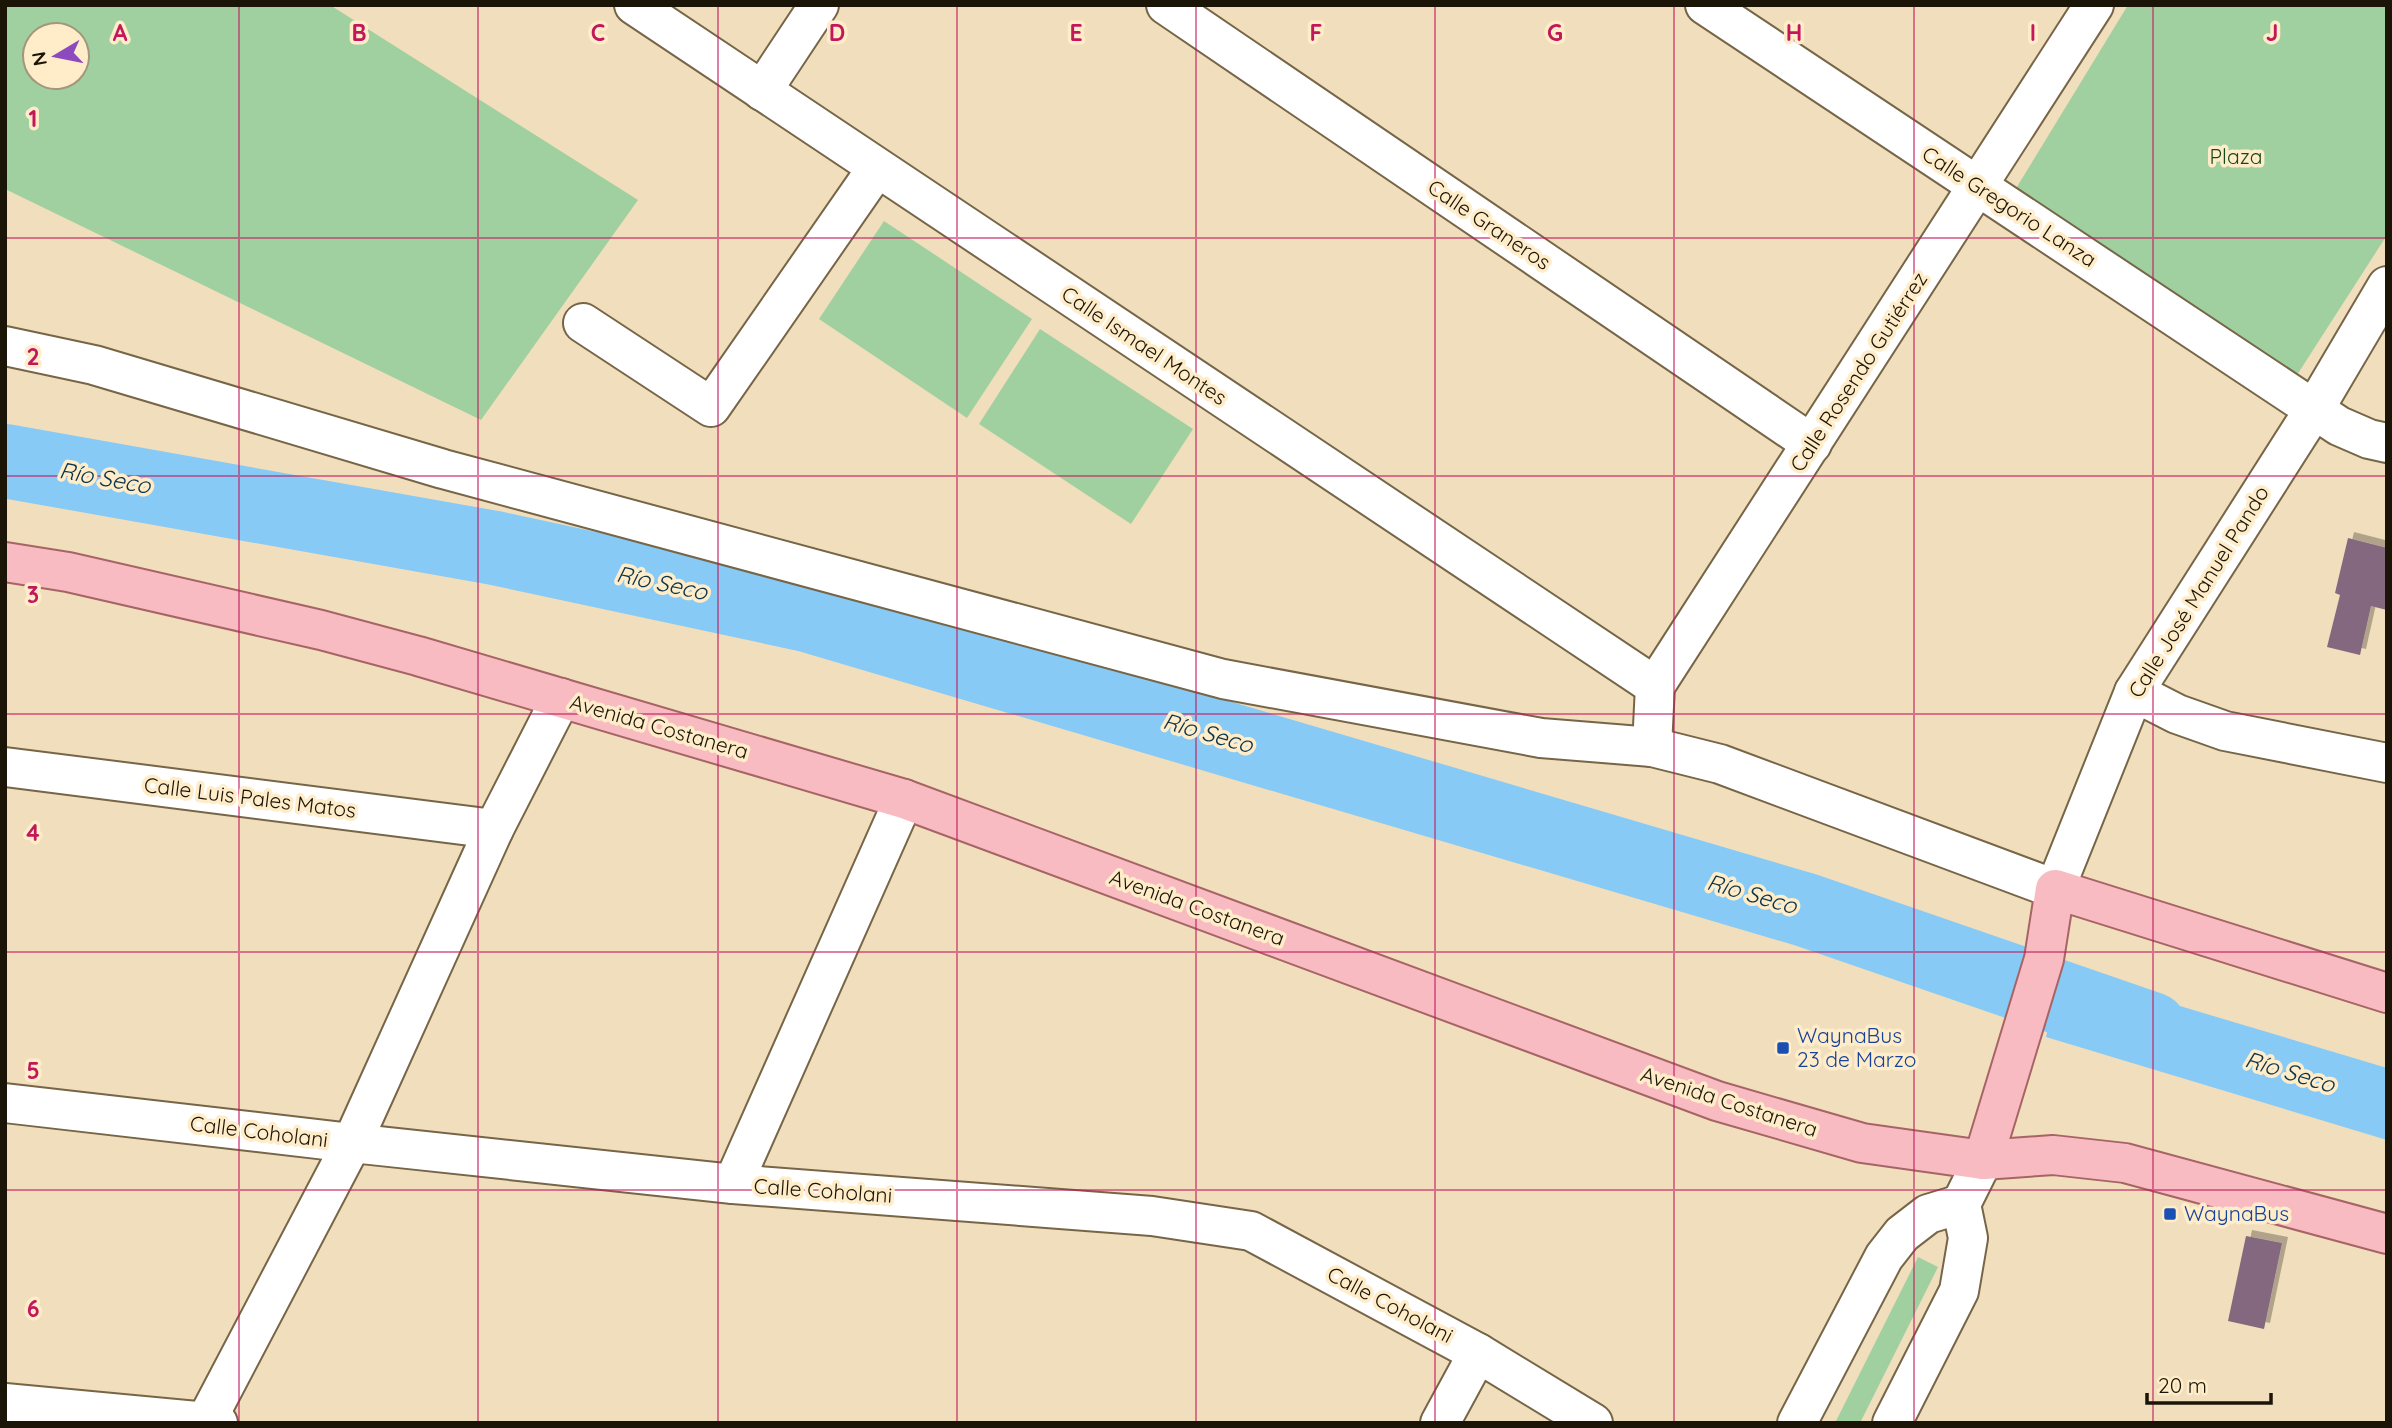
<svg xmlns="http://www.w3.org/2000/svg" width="2392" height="1428" viewBox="0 0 2392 1428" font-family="Quicksand,sans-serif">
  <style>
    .green { fill: #a0d0a0; fill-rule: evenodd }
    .water { fill: #86caf5 }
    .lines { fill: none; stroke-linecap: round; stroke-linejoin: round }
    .river { stroke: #86caf5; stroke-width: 74 }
    .building { fill: #84687f; filter: url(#shadow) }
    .minor-casing { stroke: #766547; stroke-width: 42 }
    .tertiary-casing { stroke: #766547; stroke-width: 42 }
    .primary-casing { stroke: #a76466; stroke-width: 42 }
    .minor { stroke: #fff; stroke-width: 38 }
    .tertiary { stroke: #fff; stroke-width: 38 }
    .primary { stroke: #f7bbc1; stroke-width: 38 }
    .grid { fill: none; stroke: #c2185b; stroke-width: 2; stroke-opacity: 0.55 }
    .transit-dot { fill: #1a4fb4; stroke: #ffecc9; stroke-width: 2.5 }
    .labels { text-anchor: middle; stroke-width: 7; stroke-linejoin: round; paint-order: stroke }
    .park-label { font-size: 21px; fill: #18471b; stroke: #ffecc9 }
    .street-label { font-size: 21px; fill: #1b1508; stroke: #ffecc9 }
    .transit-label { font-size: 21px; fill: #164399; stroke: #ffecc9; text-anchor: start }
    .water-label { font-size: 23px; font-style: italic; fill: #0b3349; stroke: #ffecc9 }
    .grid-label { font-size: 23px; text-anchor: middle; font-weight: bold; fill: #c2185b; stroke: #ffecc9; stroke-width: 7; stroke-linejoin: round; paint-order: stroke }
  </style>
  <defs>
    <filter id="shadow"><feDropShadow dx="6" dy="-6" stdDeviation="0" flood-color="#0004"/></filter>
  </defs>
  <rect width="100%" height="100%" fill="#f1debc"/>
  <g class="green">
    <path d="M5 5H330L638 200 481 420 5 189ZM35 35H77V77H35Z"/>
    <polygon points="2128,5 2387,5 2387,235 2297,375 2012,195"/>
    <polygon points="884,221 1032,319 967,418 819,319"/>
    <polygon points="1040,329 1193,429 1131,524 979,424"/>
    <polygon points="1918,1257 1938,1267 1860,1423 1835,1423"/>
  </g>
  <polygon class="water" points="2063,971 2387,1068 2387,1140 2046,1037"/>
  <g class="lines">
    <polyline class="river" points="5,461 495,548 807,615 1806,910 2151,1029"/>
  </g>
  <g class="building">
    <polygon points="2348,538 2387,548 2387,610 2371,606 2360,655 2327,647 2340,595 2335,593"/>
    <polygon points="2246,1236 2282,1243 2264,1329 2228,1321"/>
  </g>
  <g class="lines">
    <g class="minor-casing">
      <g id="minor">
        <polyline points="634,5 1655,686"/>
        <polyline points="1166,5 1812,444"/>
        <polyline points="1705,5 2339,426 2369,439 2387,443"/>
        <polyline points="762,91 819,5"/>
        <polyline points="583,323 711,407 877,168"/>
        <polyline points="5,346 94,365 443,469 1223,679 1541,738 1652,747 1720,764 2055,889"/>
        <polyline points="2134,692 2177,714 2225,731 2387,763"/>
        <polyline points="1652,747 1655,686 2094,5"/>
        <polyline points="5,767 494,829"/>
        <polyline points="5,1103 352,1143 733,1184 1152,1216 1251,1231 1478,1353 1593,1423"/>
        <polyline points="733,1184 904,799"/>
        <polyline points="5,1403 218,1423"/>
        <polyline points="205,1423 352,1143 494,829 561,698"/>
        <polyline points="1440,1423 1478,1353"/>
      </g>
    </g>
    <g class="tertiary-casing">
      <g id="tertiary">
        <polyline points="2055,889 2134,692 2315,408 2387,286"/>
        <polyline points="1797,1423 1884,1257 1902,1234 1928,1214 1961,1204"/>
        <polyline points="1892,1423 1959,1291 1968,1238 1961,1204 1983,1160"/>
      </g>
    </g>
    <g class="primary-casing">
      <g id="primary">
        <polyline points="5,562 68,572 321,630 418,656 904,799 1717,1101 1862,1143 1983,1160 2053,1155 2125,1163 2387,1234"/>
        <polyline points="1983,1160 2044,959 2055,889 2387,993"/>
      </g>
    </g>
    <use href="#minor" class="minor"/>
    <use href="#tertiary" class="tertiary"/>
    <use href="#primary" class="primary"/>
  </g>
  <path class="grid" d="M239 5V1423M478 5V1423M718 5V1423M957 5V1423M1196 5V1423M1435 5V1423M1674 5V1423M1914 5V1423M2153 5V1423M5 238H2387M5 476H2387M5 714H2387M5 952H2387M5 1190H2387"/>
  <g class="transit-dot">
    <rect x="1776" y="1041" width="14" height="14" rx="3.5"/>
    <rect x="2163" y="1207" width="14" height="14" rx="3.5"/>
  </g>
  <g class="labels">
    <g class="park-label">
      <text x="2236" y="164">Plaza</text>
    </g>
    <g class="street-label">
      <text transform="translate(2009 207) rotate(33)" y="7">Calle Gregorio Lanza</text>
      <text transform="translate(1489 225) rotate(34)" y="7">Calle Graneros</text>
      <text transform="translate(1144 346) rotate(34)" y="7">Calle Ismael Montes</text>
      <text transform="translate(1859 372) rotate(-57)" y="7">Calle Rosendo Gutiérrez</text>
      <text transform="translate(2199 592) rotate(-58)" y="7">Calle José Manuel Pando</text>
      <text transform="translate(659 727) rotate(16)" y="7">Avenida Costanera</text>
      <text transform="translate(250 798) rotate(7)" y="7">Calle Luis Pales Matos</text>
      <text transform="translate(1197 908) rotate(20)" y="7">Avenida Costanera</text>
      <text transform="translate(1729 1102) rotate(18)" y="7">Avenida Costanera</text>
      <text transform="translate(259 1132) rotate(7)" y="7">Calle Coholani</text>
      <text transform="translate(823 1191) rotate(4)" y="7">Calle Coholani</text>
      <text transform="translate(1390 1305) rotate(28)" y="7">Calle Coholani</text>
    </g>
    <g class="transit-label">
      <text x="1797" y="1043">WaynaBus<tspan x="1797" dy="24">23 de Marzo</tspan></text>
      <text x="2184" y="1221">WaynaBus</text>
    </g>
    <g class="water-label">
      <text transform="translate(105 478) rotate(10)" y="8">Río Seco</text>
      <text transform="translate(662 583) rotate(12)" y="8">Río Seco</text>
      <text transform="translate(1208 733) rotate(16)" y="8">Río Seco</text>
      <text transform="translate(1752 894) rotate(16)" y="8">Río Seco</text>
      <text transform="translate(2290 1072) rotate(17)" y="8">Río Seco</text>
    </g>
  </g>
  <g class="grid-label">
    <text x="120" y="41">A</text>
    <text x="359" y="41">B</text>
    <text x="598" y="41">C</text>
    <text x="837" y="41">D</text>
    <text x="1076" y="41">E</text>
    <text x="1316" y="41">F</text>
    <text x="1555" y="41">G</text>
    <text x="1794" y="41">H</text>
    <text x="2033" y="41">I</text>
    <text x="2272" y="41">J</text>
    <text x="33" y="127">1</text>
    <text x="33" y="365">2</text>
    <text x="33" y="603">3</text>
    <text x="33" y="841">4</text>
    <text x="33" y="1079">5</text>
    <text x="33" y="1317">6</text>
  </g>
  <rect width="2392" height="1428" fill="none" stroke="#1b1508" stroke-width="14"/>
  <g transform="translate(56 56) rotate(260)"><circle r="33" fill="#ffecc9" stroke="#a4967c" stroke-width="2"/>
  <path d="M0-5L12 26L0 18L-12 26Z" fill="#8d4abe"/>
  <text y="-10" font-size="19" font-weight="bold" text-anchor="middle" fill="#1b1508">N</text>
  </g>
  <path d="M2147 1393v10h124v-10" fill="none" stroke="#1b1508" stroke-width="3.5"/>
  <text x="2158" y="1393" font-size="21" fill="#1b1508" stroke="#ffecc9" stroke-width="5" paint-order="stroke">20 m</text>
</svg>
